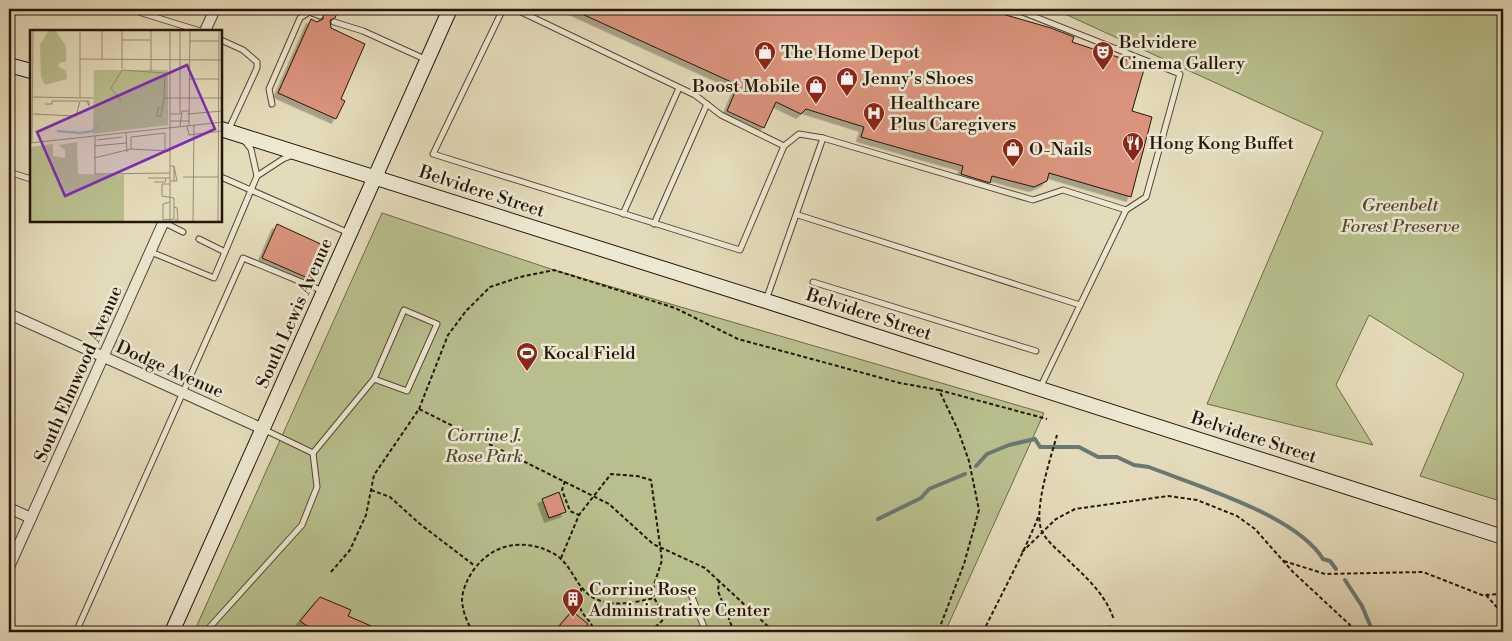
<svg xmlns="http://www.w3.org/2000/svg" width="1512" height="641" viewBox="0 0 1512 641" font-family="'Libre Bodoni',serif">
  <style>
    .green { fill: #b8bf8d; stroke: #6e6a4b }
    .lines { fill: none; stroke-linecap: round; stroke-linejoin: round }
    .stream { stroke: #6a7873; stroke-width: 4 }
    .building { fill: #da937b; stroke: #241609; filter: url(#shadow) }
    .lane-casing { stroke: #544735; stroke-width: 7 }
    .street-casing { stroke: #544735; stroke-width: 12 }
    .secondary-casing { stroke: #241609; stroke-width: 16 }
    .path { stroke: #241609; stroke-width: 2; stroke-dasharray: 4 2.5; stroke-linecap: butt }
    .lane { stroke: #ede8d2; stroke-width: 5 }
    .street { stroke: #ede8d2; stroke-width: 10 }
    .secondary { stroke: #ede8d2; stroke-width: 14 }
    .labels { text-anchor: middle; stroke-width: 5; stroke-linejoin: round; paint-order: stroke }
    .poi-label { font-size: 18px; fill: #241609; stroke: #ede8d2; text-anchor: start }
    .street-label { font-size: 18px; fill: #241609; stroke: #ede8d2 }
    .park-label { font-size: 18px; font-style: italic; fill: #504931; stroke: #ede8d2 }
    .inset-river { fill: none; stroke: #99b9b9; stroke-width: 2.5 }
    .inset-road { fill: none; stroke: #978c73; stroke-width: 1 }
    .view { fill: #7b2cbf; fill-opacity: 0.15; stroke: #7b2cbf; stroke-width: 2.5 }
    .inset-edge { fill: none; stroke: #241609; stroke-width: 2.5 }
  </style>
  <defs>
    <filter id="shadow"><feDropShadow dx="-4.5" dy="4.5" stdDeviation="0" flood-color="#0004"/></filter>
  </defs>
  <rect width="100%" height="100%" fill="#e4dbba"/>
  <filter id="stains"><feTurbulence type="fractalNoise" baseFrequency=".004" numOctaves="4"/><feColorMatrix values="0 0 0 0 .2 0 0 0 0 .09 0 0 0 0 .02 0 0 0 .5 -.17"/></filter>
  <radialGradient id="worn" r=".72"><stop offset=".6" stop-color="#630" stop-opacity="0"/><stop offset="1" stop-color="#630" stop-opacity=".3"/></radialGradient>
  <g class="green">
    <polygon points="1054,9 1503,9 1503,502 1420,476 1464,374 1369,315 1336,385 1373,445 1207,404 1323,132"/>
    <polygon points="382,213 554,270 1044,413 945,632 194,632"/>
  </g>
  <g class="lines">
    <g class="stream">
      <path d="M976 466 987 454 1009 445 1035 439 1040 447H1079L1098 457H1117L1134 465 1149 467C1197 486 1296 515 1323 559L1330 561 1336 569"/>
      <polyline points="878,519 921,498 929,489 965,474"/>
      <polyline points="1345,580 1362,606 1373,632"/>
    </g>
  </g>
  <g class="building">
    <polygon points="323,9 337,13 335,18 330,20 331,28 365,44 341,99 345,101 336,119 278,93 311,19 317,22 323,19"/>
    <polygon points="571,9 985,9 1051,28 1074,37 1072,42 1145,66 1132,111 1152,117 1131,197 1049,173 1047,181 1034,187 992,176 990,183 961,174 963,166 861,137 864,127 806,109 801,114 776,102 764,128 727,111 738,85"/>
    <polygon points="277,224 325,246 310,279 262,258"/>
    <polygon points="559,492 566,512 549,518 542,499"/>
    <polygon points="320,597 351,610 348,616 385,632 316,632 300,621"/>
    <polygon points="572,611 588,624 582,632 554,632"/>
  </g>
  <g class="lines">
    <g class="lane-casing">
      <g id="lane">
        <polyline points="129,9 200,31"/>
        <polyline points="503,9 433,154 740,250 784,146"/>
        <polyline points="515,9 695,95 721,115 784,146 799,134 823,138 1033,200 1063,190 1126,210"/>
        <polyline points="1015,9 1180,74 1146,197 1126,210 1040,388"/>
        <polyline points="334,22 363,31 427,60"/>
        <polyline points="221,40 243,50 257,62 257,68 228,131"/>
        <polyline points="272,104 269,89 300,18 309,12 320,16"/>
        <polyline points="9,172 31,179"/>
        <polyline points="257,176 283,159 293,155"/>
        <polyline points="221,177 349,233"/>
        <polyline points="623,214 679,88"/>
        <polyline points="798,215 1080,305"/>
        <polyline points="163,222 183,232"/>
        <polyline points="654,224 707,104"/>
        <polyline points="199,239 225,252"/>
        <polyline points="151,252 214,278 257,176 251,149 244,140"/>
        <polyline points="813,282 1036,351"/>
        <polyline points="766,300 823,138"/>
        <polyline points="263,429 313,453 374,379 404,310 437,324 407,391 374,379"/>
        <polyline points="690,592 706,632"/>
        <polyline points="76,632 243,258 323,291"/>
        <polyline points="209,632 208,629 302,525 317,487 313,453"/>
        <polyline points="1101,632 1110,629 1125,632"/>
      </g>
    </g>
    <g class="street-casing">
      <g id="street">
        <polyline points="205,31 215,9"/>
        <polyline points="9,314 263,429"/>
        <polyline points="9,508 31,518"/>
        <polyline points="9,567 164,221"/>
      </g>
    </g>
    <g class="secondary-casing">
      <g id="secondary">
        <polyline points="9,65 31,71"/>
        <polyline points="221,129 766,301 1503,537"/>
        <polyline points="172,632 450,9"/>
      </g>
    </g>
    <g class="path">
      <polyline points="939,390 1047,419"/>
      <polyline points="419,409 448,335 466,311 490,287 520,277 554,270 675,308 738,339 900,383 939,390 958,430 969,461 979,510 964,564 938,632"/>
      <path d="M1057 435C1051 457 1034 507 1041 529 1044 538 1055 548 1063 555 1083 575 1105 592 1114 620"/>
      <polyline points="565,481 562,490 570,511 579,515"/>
      <polyline points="371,490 390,497 420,524 475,566"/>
      <polyline points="1022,552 1056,519 1075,509 1168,496 1197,500 1237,516 1255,529 1293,572 1350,625 1355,632"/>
      <polyline points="561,558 579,515 611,474 637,476 651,480 662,560 654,585 654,598 666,617 650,632"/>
      <polyline points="1284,561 1325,574 1423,572 1482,595 1503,594"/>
      <polyline points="331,572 350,550 366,515 374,475 419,409 609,504 653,544 705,568 719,581"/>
      <path d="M581 588C581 595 579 604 581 610 585 619 593 621 593 632"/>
      <polyline points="1486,595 1502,613 1502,621"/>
      <path d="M473 632C467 622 463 613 462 600 462 594 465 585 468 579 483 551 510 538 541 548 547 550 556 554 561 559 575 572 578 592 598 600 616 607 636 602 654 598"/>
      <polyline points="734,632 718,591 719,581 774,632"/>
      <path d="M983 632C1002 593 1023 555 1039 515"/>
      <polyline points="1498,632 1502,622"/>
    </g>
    <use href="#lane" class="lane"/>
    <use href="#street" class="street"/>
    <use href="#secondary" class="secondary"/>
  </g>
  <defs>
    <g id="shop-pin" transform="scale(1.125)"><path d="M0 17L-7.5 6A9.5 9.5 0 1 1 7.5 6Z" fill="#8f2418" stroke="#ede8d2"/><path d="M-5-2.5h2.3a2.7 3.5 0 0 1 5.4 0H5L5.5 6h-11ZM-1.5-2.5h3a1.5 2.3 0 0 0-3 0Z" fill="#fff"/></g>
    <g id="theatre-pin" transform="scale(1.125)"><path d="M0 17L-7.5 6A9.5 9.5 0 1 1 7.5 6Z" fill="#8f2418" stroke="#ede8d2"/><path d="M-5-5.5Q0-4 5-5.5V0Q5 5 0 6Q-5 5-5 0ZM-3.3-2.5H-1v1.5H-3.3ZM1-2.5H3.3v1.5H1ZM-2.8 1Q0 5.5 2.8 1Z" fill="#fff"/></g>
    <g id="hospital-pin" transform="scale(1.125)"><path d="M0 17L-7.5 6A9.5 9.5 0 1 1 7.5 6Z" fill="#8f2418" stroke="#ede8d2"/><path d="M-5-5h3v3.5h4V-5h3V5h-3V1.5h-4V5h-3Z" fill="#fff"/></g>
    <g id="restaurant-pin" transform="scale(1.125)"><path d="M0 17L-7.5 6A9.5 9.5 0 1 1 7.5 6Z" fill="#8f2418" stroke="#ede8d2"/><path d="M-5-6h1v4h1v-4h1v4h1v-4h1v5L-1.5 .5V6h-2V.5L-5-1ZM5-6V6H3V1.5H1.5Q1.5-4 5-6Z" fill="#fff"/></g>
    <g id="stadium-pin" transform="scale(1.125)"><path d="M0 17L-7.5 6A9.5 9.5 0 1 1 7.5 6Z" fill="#8f2418" stroke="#ede8d2"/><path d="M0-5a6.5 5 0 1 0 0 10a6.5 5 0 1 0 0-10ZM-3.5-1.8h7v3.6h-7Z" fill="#fff"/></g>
    <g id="building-pin" transform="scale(1.125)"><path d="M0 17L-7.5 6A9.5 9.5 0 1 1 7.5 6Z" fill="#8f2418" stroke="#ede8d2"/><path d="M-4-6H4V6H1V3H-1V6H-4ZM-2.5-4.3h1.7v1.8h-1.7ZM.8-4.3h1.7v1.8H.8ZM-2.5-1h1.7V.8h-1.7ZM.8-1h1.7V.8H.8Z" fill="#fff"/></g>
  </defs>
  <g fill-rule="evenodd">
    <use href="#shop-pin" x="765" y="52"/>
    <use href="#theatre-pin" x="1103" y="52"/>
    <use href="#shop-pin" x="847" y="78"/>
    <use href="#shop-pin" x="816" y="86"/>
    <use href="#hospital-pin" x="874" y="113"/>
    <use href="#restaurant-pin" x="1133" y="143"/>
    <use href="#shop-pin" x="1013" y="149"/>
    <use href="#stadium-pin" x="527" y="353"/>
    <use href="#building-pin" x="573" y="599"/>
  </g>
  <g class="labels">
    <g class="poi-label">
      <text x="1119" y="48">Belvidere<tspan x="1119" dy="21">Cinema Gallery</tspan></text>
      <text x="781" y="58">The Home Depot</text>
      <text x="863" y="84">Jenny's Shoes</text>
      <text x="800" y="92" text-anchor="end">Boost Mobile</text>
      <text x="890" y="109">Healthcare<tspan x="890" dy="21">Plus Caregivers</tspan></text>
      <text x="1149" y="149">Hong Kong Buffet</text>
      <text x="1029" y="155">O-Nails</text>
      <text x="543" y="359">Kocal Field</text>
      <text x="589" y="595">Corrine Rose<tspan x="589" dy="21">Administrative Center</tspan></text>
    </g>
    <g class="street-label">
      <text transform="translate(482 191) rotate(18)" y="6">Belvidere Street</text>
      <text transform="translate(294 313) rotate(-66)" y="6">South Lewis Avenue</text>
      <text transform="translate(869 314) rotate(18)" y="6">Belvidere Street</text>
      <text transform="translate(170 369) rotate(24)" y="6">Dodge Avenue</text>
      <text transform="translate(78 374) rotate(-66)" y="6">South Elmwood Avenue</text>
      <text transform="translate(1254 437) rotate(18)" y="6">Belvidere Street</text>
    </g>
    <g class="park-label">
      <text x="1400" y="211">Greenbelt<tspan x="1400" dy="21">Forest Preserve</tspan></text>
      <text x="484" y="441">Corrine J.<tspan x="484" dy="21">Rose Park</tspan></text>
    </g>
  </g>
  <g transform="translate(30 30)">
    <rect width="192" height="192" fill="#e4dbba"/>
    <path d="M19 0H25L36 16V32H30L28 36 36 41 37 49 15 55 11 46 10 15ZM64 40H138V95L63 104ZM47 112 48 144 94 145V192H0V117L23 114V126L35 128V120L29 115Z" fill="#b8bf8d"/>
    <path class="inset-river" d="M27 101 50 103 63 101 68 96"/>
    <path class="inset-road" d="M92 10H121M160 11H189M50 29 193 30M72 29V0M92 39V0M121 41V0M160 49H189M2 67 63 68M50 68V0M91 71 81 58 92 40 135 43 134 68M15 74H22V71H49M131 78H128L127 86H131L134 68H193M3 84 46 86 50 71H59V76L57 71M140 84H150V0M157 84 193 81M140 91H159M150 96 152 81H159M157 96 159 105 193 101M159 96 160 0M96 103 97 122M65 106V144L140 143M67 110 92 107M0 113 193 92M2 113 3 0M64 116 96 113M101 119V107L135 103V121M64 128 101 119 140 121M153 147H188M118 148H140M140 151H144V136H140M144 151H147L144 136M124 152H135L136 148M140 172 133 174V190L144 189V168L132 166V154H140M144 177 147 178 148 190H145M140 192V0M163 192 164 95M188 192 189 0"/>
    <path class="view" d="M157 35 185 99 35 166 7 102Z"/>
    <rect width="192" height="192" class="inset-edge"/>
  </g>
  <rect width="1512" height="641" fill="none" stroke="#e4dbba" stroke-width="30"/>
  <rect x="10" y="10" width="1492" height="621" fill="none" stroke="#241609" stroke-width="2.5"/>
  <rect x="15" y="15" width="1482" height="611" fill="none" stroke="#241609"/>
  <rect width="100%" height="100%" filter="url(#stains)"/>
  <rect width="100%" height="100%" fill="url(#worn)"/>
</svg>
